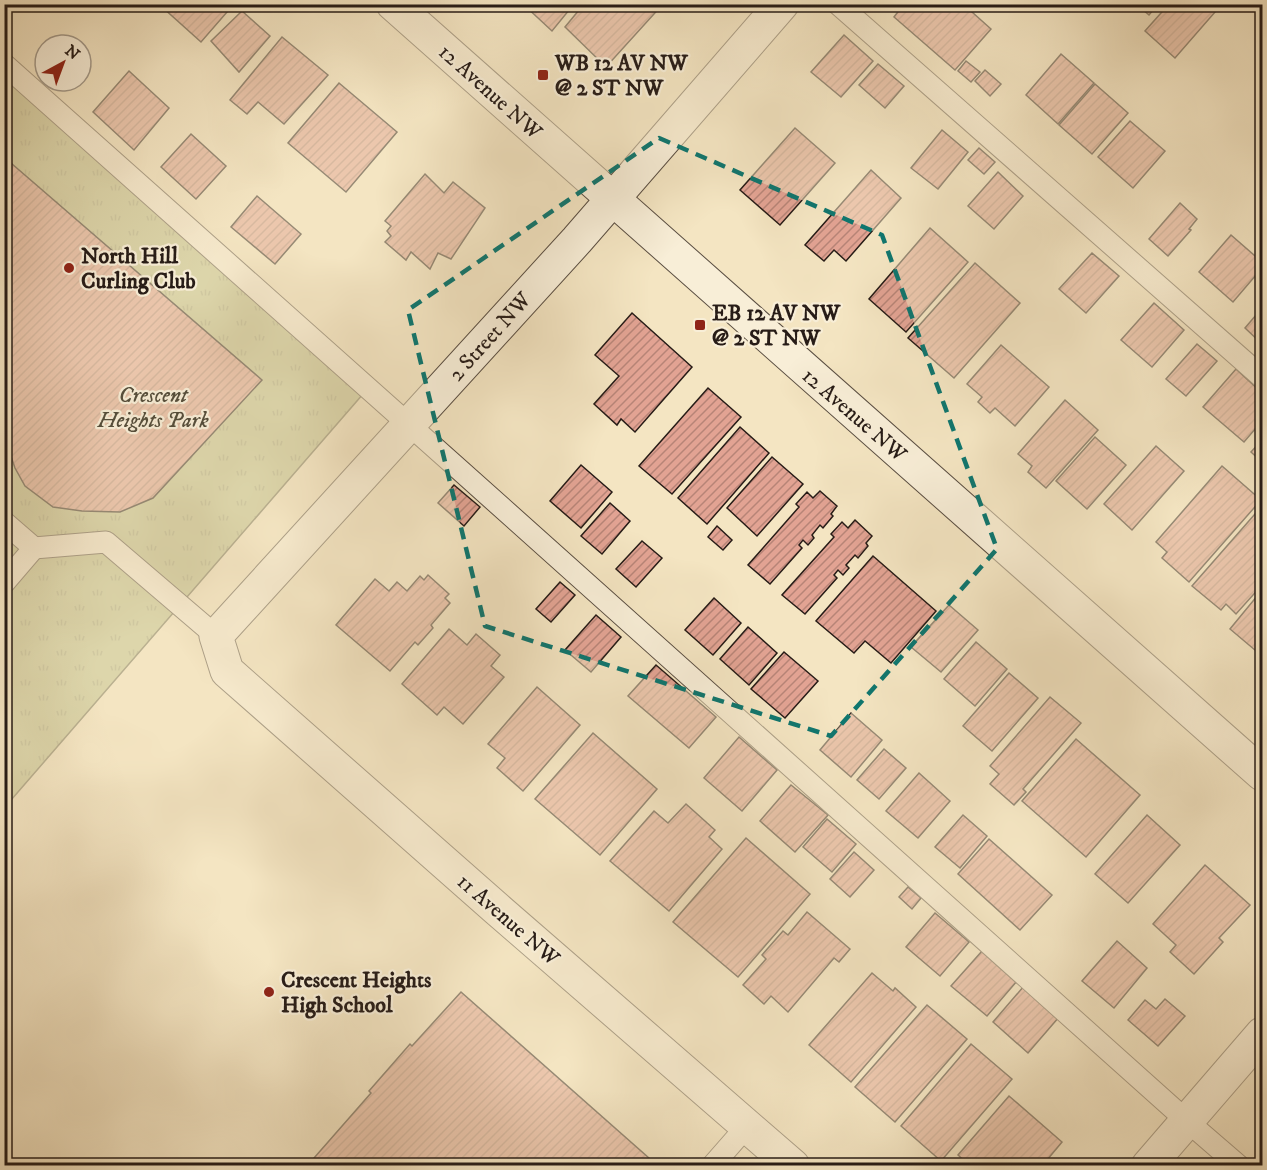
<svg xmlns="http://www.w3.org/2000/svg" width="1267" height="1170" viewBox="0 0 1267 1170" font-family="'IM FELL DW Pica',serif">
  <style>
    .grass { fill: url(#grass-tufts); stroke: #747053; stroke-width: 1.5 }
    .building { fill: url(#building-hatch); stroke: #271c17; stroke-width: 1.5 }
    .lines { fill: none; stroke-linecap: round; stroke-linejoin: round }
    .service-casing { stroke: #5a4e42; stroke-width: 23 }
    .minor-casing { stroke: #5a4e42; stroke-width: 35 }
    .tertiary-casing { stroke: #5a4e42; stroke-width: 35 }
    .service { stroke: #f8eed7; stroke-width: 21 }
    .minor { stroke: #f8eed7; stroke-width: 33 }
    .tertiary { stroke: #f8eed7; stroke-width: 33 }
    .marked { fill: none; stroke: #0f766e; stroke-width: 4.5; stroke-dasharray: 12 8; stroke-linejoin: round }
    .poi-dot { fill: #8f2418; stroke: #f8eed7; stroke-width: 2 }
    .labels { text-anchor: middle; stroke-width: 4.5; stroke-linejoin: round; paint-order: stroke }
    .poi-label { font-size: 22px; font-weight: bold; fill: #271c17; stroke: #f8eed7; text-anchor: start }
    .street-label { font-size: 22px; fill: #271c17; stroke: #f8eed7 }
    .park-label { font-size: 22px; font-style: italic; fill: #554e3b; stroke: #f8eed7 }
  </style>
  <defs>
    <pattern id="grass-tufts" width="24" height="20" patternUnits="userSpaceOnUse" patternTransform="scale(1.5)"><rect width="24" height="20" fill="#c1c38f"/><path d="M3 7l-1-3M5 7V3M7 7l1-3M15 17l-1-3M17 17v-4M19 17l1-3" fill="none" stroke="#a6a77b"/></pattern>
    <pattern id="building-hatch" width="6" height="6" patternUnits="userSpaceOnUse" patternTransform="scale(1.5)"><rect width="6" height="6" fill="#e2a393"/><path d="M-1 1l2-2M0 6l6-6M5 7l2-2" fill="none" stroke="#b78477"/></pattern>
  </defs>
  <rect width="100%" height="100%" fill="#f4e5c2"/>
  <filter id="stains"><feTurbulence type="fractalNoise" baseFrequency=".00333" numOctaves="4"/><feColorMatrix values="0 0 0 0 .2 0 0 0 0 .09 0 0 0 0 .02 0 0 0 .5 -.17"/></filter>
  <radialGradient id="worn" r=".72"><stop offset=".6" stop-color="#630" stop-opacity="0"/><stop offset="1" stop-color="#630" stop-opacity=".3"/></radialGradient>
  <polygon class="grass" points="5,77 363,394 5,807"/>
  <g class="building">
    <polygon points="162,4 234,4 201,42 161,6"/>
    <polygon points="523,4 574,4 552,31"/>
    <polygon points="584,4 663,4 606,67 565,27"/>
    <polygon points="904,4 963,4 991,29 955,70 894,17"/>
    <polygon points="1136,4 1158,4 1149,15"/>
    <polygon points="1169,4 1222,4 1175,58 1145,31"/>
    <polygon points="242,11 270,36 239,72 211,41"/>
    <polygon points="844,35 873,61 841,97 811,72"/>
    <polygon points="282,37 328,75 284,124 258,102 247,114 230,100"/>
    <polygon points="1061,54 1094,83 1058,124 1026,95"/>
    <polygon points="966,61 980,72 971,82 958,71"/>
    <polygon points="878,64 904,86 885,108 859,85"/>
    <polygon points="985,70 1001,84 990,96 975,81"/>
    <polygon points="129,71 169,108 134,150 93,112"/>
    <polygon points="339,83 397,132 346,192 288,143"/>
    <polygon points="1095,84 1128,113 1092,154 1059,125"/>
    <polygon points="1130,121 1165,151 1133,188 1098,157"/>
    <polygon points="795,128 835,163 780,225 740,190"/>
    <polygon points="942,130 968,152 938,189 911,168"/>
    <polygon points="191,134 226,166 196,199 161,167"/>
    <polygon points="979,148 995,162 984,174 968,160"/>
    <polygon points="4,157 262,380 153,498 120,512 82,511 53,507 25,486 15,468 4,436"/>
    <polygon points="871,170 901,198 846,261 834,250 824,261 805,245"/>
    <polygon points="998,172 1023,196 994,229 968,206"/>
    <polygon points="425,174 444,193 453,182 485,208 451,259 438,253 430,269 411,252 406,260 385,242 391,236 387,231 391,226 385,221"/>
    <polygon points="257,196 301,234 275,264 231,227"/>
    <polygon points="1180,203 1197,219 1189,229 1191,230 1168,256 1149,239"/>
    <polygon points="930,228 968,262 906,332 869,299"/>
    <polygon points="1231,235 1262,262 1262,268 1233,302 1199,272"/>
    <polygon points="1092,253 1119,276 1086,313 1059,289"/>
    <polygon points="975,263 1020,303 954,378 908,338"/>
    <polygon points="1154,303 1184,330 1152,367 1121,340"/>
    <polygon points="1262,308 1262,344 1245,328"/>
    <polygon points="632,313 692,367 635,432 621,419 617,425 594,404 619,376 595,355"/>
    <polygon points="1197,344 1217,361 1186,396 1166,379"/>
    <polygon points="1001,345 1049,387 1015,426 995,408 990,413 978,402 982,397 967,384"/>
    <polygon points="1236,369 1262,393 1262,421 1244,442 1203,407"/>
    <polygon points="708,388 741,417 672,494 639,466"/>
    <polygon points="1065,400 1098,430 1046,488 1028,472 1032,466 1018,454"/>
    <polygon points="740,427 769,453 707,524 678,498"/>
    <polygon points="1095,437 1126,465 1087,509 1056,481"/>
    <polygon points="1262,440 1262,462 1251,452"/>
    <polygon points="1156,446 1184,471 1132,530 1104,504"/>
    <polygon points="772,457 803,484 757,536 727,508"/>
    <polygon points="581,465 612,492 581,528 550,501"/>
    <polygon points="1222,466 1261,500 1189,582 1162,558 1167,552 1156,542"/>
    <polygon points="454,485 480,507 464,526 438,503"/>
    <polygon points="820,491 837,506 831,514 833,516 823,528 820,525 812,535 814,538 808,545 803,540 799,545 802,548 770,584 748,565 799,507 796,504 807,492 813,498"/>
    <polygon points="610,503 630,521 602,554 581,536"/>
    <polygon points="1262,506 1262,585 1236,614 1226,604 1221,610 1192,586"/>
    <polygon points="855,520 872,536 866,543 868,546 858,558 855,555 846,565 849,568 843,575 838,570 834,575 837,578 805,614 782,595 834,537 831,534 842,522 848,528"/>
    <polygon points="717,526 732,540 723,550 708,537"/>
    <polygon points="642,541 662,558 636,587 616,569"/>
    <polygon points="873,556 936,611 891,663 865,641 854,653 816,621"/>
    <polygon points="428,575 449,594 445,598 450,603 431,625 433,628 418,645 415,642 390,671 336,625 375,579 389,591 397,582 407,591 420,576 424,580"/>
    <polygon points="560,582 575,595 551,622 536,609"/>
    <polygon points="1262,590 1262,656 1230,629"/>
    <polygon points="714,598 741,623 713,655 685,630"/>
    <polygon points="949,605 978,630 941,672 911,647"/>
    <polygon points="596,615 621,637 591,672 565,650"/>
    <polygon points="748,627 777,653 749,685 720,659"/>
    <polygon points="449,629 467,645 476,634 500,655 491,666 504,677 463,724 444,707 437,715 402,684"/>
    <polygon points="976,642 1007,669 975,706 944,679"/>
    <polygon points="784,652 818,681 785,718 751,689"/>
    <polygon points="656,665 716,717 689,748 628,696"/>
    <polygon points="1009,673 1038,698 992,751 963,726"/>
    <polygon points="537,687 580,725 523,791 497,768 505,758 488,744"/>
    <polygon points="1050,697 1081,723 1023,789 1026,792 1014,805 990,784 999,774 990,766"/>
    <polygon points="851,713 882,740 851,777 820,750"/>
    <polygon points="593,733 657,789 600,855 535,799"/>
    <polygon points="739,737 777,770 742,811 704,778"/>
    <polygon points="1076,739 1140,795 1086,857 1022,801"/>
    <polygon points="884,749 906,768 879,799 857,780"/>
    <polygon points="919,773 950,801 918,838 886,811"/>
    <polygon points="791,785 828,815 795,852 760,821"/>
    <polygon points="686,804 715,830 709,837 722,849 669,911 610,861 654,811 668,823"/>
    <polygon points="963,815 987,836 960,868 935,847"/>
    <polygon points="1147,815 1180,845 1128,903 1095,874"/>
    <polygon points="827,819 856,844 832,872 803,847"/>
    <polygon points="746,838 810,894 738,977 673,922"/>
    <polygon points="989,839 1052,895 1020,930 958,874"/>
    <polygon points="854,852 874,870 850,897 830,879"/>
    <polygon points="1205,865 1250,905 1219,938 1223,942 1194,974 1170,952 1176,945 1153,924"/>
    <polygon points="908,887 921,898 912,909 899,897"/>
    <polygon points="807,912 850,949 839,962 834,958 788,1012 771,996 764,1004 743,985 766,959 762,955 783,931 788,935"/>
    <polygon points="935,913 969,942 940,976 906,947"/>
    <polygon points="1117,941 1147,968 1114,1008 1082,981"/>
    <polygon points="982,951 1017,981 987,1016 951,986"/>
    <polygon points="872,973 893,991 895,988 916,1007 851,1082 809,1045"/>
    <polygon points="1024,986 1059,1017 1028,1053 993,1022"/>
    <polygon points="461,992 658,1166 307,1166 371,1093 369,1091 410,1044 412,1046"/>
    <polygon points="1165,999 1185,1016 1158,1046 1128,1020 1145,1000 1156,1009"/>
    <polygon points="927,1005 967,1039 895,1122 855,1087"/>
    <polygon points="971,1044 1012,1079 941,1161 901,1126"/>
    <polygon points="1009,1096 1062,1142 1042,1166 970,1166 958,1155"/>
  </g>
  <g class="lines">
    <g class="service-casing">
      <g id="service">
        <polyline points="838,4 1262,377"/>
        <polyline points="4,64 452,463 1187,1121 1239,1166"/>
        <polyline points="4,522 34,548 4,583"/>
        <polyline points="34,548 106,542 216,636"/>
        <polyline points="712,1166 747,1126"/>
      </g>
    </g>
    <g class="minor-casing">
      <g id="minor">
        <polyline points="782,4 577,240 216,636 227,671 497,909 793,1166"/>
        <polyline points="1148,1166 1262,1034"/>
      </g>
    </g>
    <g class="tertiary-casing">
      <polyline id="tertiary" points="393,4 1262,774"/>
    </g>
    <use href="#service" class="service"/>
    <use href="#minor" class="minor"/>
    <use href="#tertiary" class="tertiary"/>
  </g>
  <path d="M0 0H1267V1170H0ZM659 138 882 235 997 549 831 736 485 626 408 310Z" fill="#f4e5c2" fill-opacity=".55" fill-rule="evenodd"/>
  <path class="marked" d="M659 138 882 235 997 549 831 736 485 626 408 310Z"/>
  <g class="poi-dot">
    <rect x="537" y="69" width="12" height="12" rx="3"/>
    <circle cx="69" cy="268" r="6"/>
    <rect x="694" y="319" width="12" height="12" rx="3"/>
    <circle cx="269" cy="992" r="6"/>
  </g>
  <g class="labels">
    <g class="poi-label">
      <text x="555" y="70">WB 12 AV NW<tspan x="555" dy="25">@ 2 ST NW</tspan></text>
      <text x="81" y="263">North Hill<tspan x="81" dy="25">Curling Club</tspan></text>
      <text x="712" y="320">EB 12 AV NW<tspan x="712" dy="25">@ 2 ST NW</tspan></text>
      <text x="281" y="987">Crescent Heights<tspan x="281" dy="25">High School</tspan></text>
    </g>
    <g class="street-label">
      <text transform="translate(491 91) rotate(42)" y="8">12 Avenue NW</text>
      <text transform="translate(489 336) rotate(-48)" y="8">2 Street NW</text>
      <text transform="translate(855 414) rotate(41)" y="8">12 Avenue NW</text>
      <text transform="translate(509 919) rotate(41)" y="8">11 Avenue NW</text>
    </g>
    <g class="park-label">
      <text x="153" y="402">Crescent<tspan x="153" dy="25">Heights Park</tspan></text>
    </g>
  </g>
  <rect width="1267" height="1170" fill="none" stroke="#f4e5c2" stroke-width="24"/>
  <rect x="6" y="6" width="1255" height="1158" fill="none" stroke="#271c17" stroke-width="3"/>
  <rect x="12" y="12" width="1243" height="1146" fill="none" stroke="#271c17" stroke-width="1.5"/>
  <g transform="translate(63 63) rotate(41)"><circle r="28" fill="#f8eed7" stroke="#a49a8a" stroke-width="1.5"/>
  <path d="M0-4.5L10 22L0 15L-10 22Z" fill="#8f2418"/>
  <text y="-9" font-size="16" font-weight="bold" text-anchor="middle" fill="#271c17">N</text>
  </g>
  <rect width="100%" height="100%" filter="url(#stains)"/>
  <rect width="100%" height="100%" fill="url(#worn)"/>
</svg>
